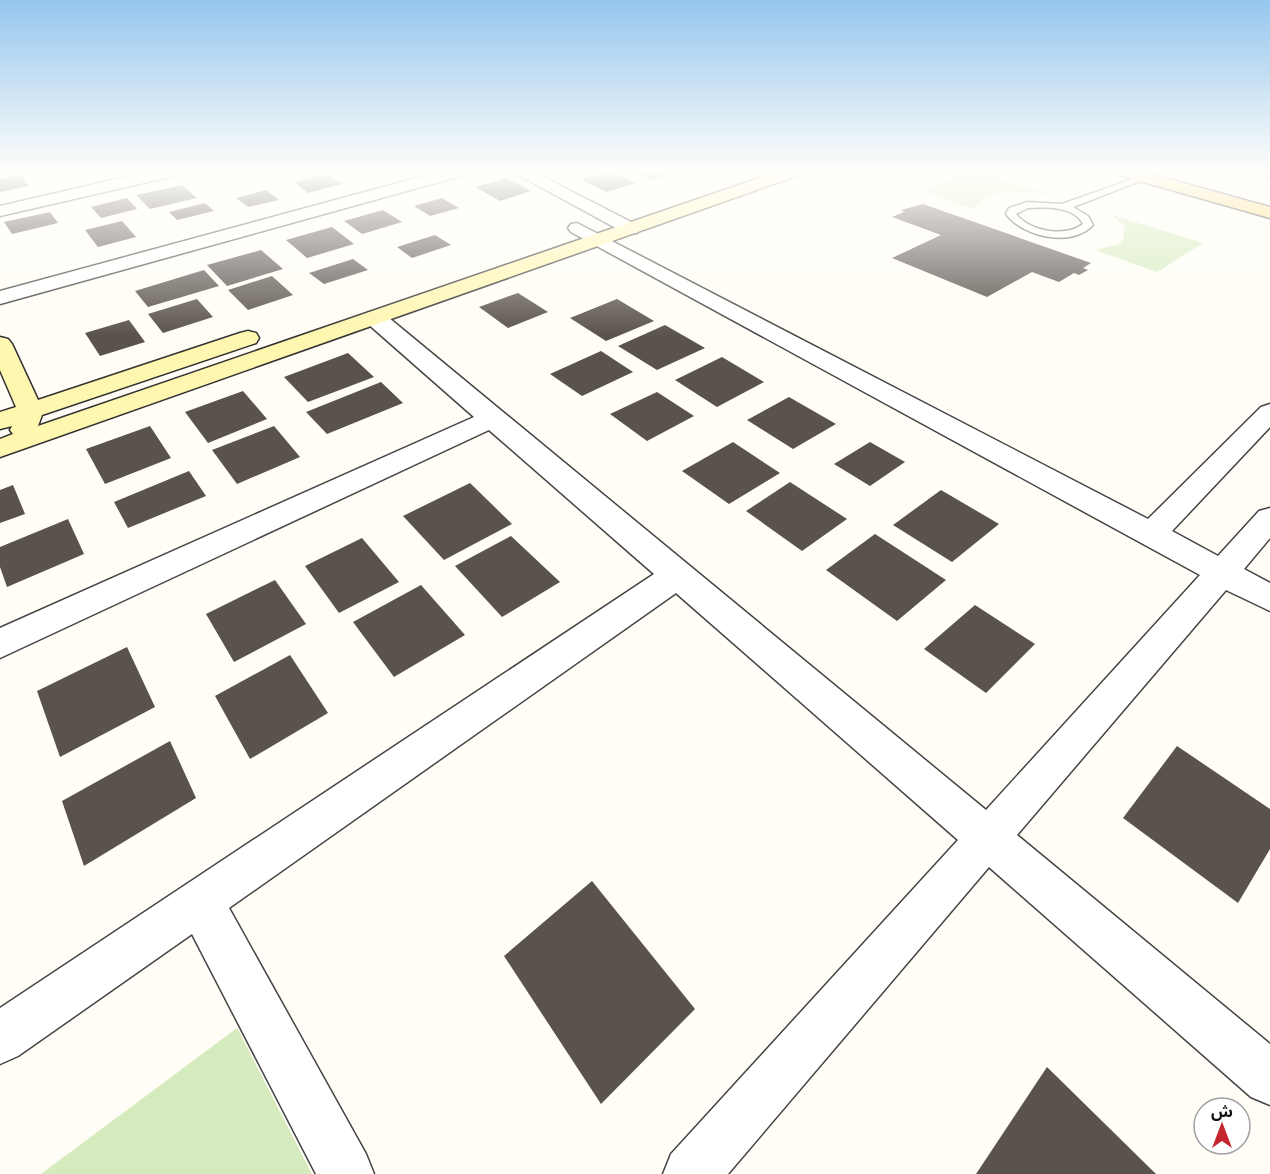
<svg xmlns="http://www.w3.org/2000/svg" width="1270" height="1174" viewBox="0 0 1270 1174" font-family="'Crimson Pro','Noto Sans Arabic',serif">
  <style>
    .green { fill: #d5ebbd }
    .building { fill: #5a524d }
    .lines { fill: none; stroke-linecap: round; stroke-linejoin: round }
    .lane-casing { stroke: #444; stroke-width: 3 }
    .street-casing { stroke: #444; stroke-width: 3 }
    .secondary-casing { stroke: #333; stroke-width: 3 }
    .primary-casing { stroke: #222; stroke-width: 3 }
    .lane { fill: #fff; fill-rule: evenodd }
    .street { fill: #fff; fill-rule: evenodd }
    .secondary { fill: #fff6b0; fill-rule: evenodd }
    .primary { fill: #f9d66b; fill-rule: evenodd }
  </style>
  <rect width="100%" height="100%" fill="#fffdf5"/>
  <g class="green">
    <path d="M986 174 1052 195C1029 192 989 186 974 209L924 191 962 175Z"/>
    <polygon points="1112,215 1203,243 1157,272 1095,250 1117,245 1123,240 1125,227"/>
    <polygon points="237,1028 312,1174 41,1174"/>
  </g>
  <g class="building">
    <polygon points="607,171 610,171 636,183 607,192 581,180"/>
    <polygon points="633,171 676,171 676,172 652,180"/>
    <polygon points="20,174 29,186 0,192 0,179"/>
    <polygon points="327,174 342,184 308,193 294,182"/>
    <polygon points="506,178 531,191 500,201 475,187"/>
    <polygon points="182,185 197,198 150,209 136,195"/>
    <polygon points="266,190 279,200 248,207 236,198"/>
    <polygon points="127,198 137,209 101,218 91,207"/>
    <polygon points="442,198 459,208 430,216 414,206"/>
    <polygon points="205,203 214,211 177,220 169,212"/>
    <polygon points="923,204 1091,263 1083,268 1088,270 1079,275 1074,273 1059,282 1032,272 987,297 892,258 941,235 892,217 904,212 901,210"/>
    <polygon points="383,210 402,222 362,234 344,221"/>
    <polygon points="50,212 58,223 12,234 4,222"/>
    <polygon points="122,221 136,237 98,247 85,230"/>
    <polygon points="332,227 354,244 307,258 286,240"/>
    <polygon points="435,235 451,245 412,258 397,247"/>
    <polygon points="261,250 283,269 227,286 207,265"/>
    <polygon points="353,259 368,270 324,284 309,273"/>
    <polygon points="204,270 219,286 148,307 135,291"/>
    <polygon points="272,276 293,295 248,310 228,290"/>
    <polygon points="518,293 548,312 508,328 479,307"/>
    <polygon points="197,299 213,317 163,333 148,314"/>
    <polygon points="617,299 654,321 606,341 570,318"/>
    <polygon points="129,320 145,342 100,356 85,333"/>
    <polygon points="665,325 705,348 657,370 618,346"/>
    <polygon points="601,351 633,372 582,396 550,374"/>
    <polygon points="348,353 374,377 308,402 284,377"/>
    <polygon points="722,357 764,382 717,407 675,380"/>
    <polygon points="381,382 403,403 327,434 306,412"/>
    <polygon points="243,391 267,419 208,443 185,412"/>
    <polygon points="657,392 694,416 647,441 610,414"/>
    <polygon points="789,397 836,424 793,449 747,420"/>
    <polygon points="150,426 171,458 105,484 86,449"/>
    <polygon points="274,426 300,457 237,484 212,450"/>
    <polygon points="733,442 780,473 729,504 682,471"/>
    <polygon points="870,442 905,462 870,486 834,464"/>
    <polygon points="189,471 206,496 128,528 114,502"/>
    <polygon points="790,482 847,519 802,551 746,511"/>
    <polygon points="470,483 512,524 444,560 403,516"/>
    <polygon points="13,485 25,514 0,523 0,490"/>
    <polygon points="941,490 999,524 952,562 893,525"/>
    <polygon points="68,519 84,554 7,587 0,567 0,547"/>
    <polygon points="875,534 946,580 897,621 826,570"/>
    <polygon points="511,536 560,582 502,617 455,566"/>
    <polygon points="362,538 399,582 339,613 305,566"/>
    <polygon points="275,580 306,624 234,662 206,614"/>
    <polygon points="421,585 465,635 394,677 353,622"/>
    <polygon points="975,605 1035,644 986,693 924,649"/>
    <polygon points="127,647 155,707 60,757 37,691"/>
    <polygon points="290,655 328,713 250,759 215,696"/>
    <polygon points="170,741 196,798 84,866 62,801"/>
    <polygon points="1177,746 1270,809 1270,849 1238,903 1123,818"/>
    <polygon points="592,881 695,1009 601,1104 504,956"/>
    <polygon points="1047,1067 1156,1174 976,1174"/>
  </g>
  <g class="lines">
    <g class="lane-casing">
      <path id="lane" d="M1141 176 1148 178 1073 207 1088 216 1093 225C1072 248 1023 237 1006 214L1009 208 1027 202 1062 204ZM1028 208C1045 207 1074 206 1083 224 1065 238 1029 231 1016 214Z"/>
    </g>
    <g class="street-casing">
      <g id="street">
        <polygon points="151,171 182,171 174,176 0,216 0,206"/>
        <polygon points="442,171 470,171 468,174 0,304 0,291"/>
        <polygon points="511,171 532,171 637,225 640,229 637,233 625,233"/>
        <polygon points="1258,171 1270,171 1270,177 1260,174"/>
        <polygon points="577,223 1148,519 1261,407 1270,404 1270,427 1172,531 1218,556 1259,511 1270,508 1270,538 1244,569 1270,583 1270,611 1226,590 1017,835 1270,1044 1270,1105 1251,1097 989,867 728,1174 663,1174 671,1154 958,840 676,593 229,908 366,1154 374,1174 316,1174 192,934 18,1056 0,1064 0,1008 654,574 489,430 0,658 0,628 474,417 367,323 364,318 367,313 375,311 383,313 986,810 1200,575 571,232 568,228 571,224"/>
      </g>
    </g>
    <g class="secondary-casing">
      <polygon id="secondary" points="779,171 804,171 802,174 0,457 0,439 13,434 10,430 12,426 0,429 0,412 16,407 0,370 0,337 8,339 12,344 38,400 240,333 248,331 256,333 259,338 256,343 42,415 38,426"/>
    </g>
    <g class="primary-casing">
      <polygon id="primary" points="1113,171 1140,171 1270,207 1270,218 1115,174"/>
    </g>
    <use href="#lane" class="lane"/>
    <use href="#street" class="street"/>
    <use href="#secondary" class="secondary"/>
    <use href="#primary" class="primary"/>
  </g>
  <linearGradient id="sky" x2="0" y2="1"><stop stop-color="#95c6ee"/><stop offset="0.51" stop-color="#fffefa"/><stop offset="1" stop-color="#fffefa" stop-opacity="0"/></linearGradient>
  <rect width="1270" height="336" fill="url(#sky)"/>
  <g transform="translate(1222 1126)"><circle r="28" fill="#ffffff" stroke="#a0a0a0" stroke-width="1.5"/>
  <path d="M0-4.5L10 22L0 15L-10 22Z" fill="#c4262e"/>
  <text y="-9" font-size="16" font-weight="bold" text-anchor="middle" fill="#111111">ش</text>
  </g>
</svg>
